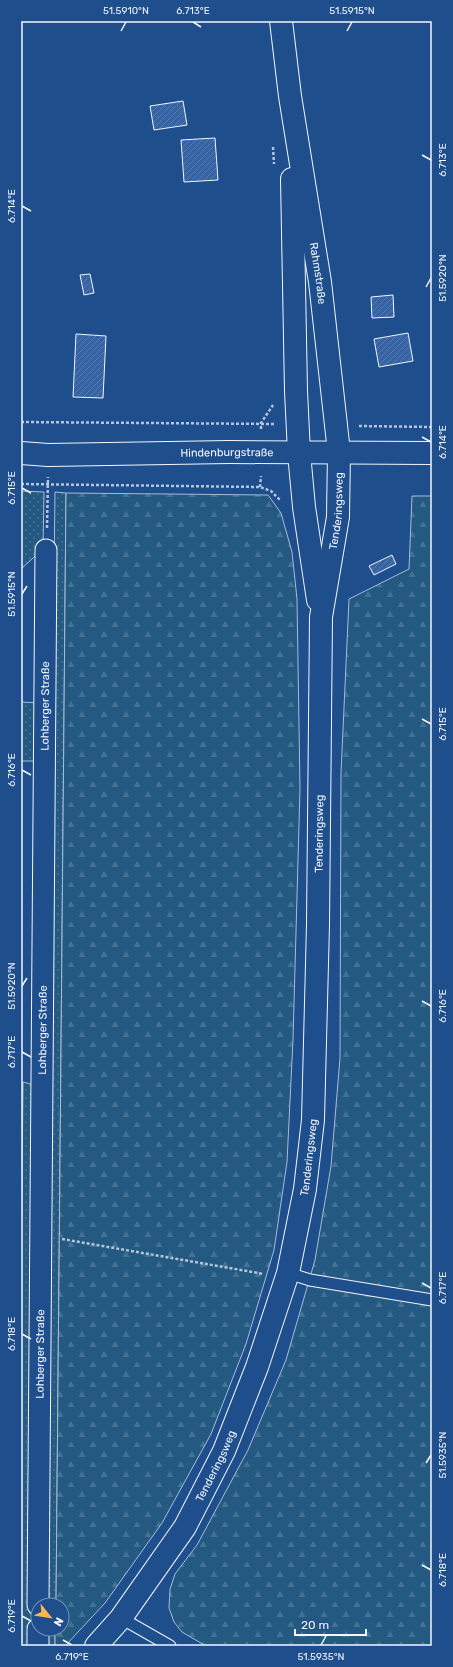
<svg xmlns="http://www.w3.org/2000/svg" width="453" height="1667" viewBox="0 0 453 1667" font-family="Rubik,sans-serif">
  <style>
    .green { fill: url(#green-dots); stroke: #a8bbd7 }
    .forest { fill: url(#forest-firs); stroke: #a8bbd7 }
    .building { fill: url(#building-hatch); stroke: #f2f6ff }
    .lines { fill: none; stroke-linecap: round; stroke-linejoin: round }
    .service-casing { stroke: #f2f6ff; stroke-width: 13 }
    .minor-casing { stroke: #f2f6ff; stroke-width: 23 }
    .tertiary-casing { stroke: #f2f6ff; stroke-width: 24 }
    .secondary-casing { stroke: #f2f6ff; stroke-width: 24 }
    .primary-casing { stroke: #f2f6ff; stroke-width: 24 }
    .path { stroke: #b3c4dc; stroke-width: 2.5; stroke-dasharray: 3 2; stroke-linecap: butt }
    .service { stroke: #1f4e8c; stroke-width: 11 }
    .minor { stroke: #1f4e8c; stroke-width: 21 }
    .tertiary { stroke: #1f4e8c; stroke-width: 22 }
    .secondary { stroke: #1f4e8c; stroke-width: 22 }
    .primary { stroke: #1f4e8c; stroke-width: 22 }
    .ticks { fill: none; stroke: #f2f6ff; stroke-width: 1.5 }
    .labels { text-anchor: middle; stroke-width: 3; stroke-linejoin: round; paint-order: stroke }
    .street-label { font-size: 11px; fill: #f2f6ff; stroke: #1f4e8c }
    .neatline { fill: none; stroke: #f2f6ff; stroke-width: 1.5 }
    .ticks-label { font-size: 10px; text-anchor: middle; fill: #f2f6ff }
  </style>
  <defs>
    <pattern id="green-dots" width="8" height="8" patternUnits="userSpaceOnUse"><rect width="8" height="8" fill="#245a82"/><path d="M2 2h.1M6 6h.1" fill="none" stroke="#447295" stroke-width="1.8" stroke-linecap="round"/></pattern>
    <pattern id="forest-firs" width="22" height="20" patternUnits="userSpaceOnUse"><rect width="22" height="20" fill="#245a82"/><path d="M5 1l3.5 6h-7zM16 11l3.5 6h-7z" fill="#447295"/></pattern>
    <pattern id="building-hatch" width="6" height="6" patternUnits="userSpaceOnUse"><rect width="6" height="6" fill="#3563a3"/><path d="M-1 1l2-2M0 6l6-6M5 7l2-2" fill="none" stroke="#537ab1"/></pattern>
  </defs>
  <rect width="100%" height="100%" fill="#1f4e8c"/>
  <g class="green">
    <polygon points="21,491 44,492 43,549 21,569"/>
    <polygon points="55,492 66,493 56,1605 42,1605"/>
    <polygon points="21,702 41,703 40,761 21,761"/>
    <polygon points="23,1082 38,1086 32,1646 21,1646 21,1274"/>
    <polygon points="42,1629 55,1629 55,1646 44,1646"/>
  </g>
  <g class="forest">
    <polygon points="66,493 268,495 281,513 292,552 297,599 300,788 293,1040 287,1162 274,1250 246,1344 211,1434 162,1523 105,1603 65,1646 55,1646 55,1629 62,1629 62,1605 56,1605"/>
    <polygon points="412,496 432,496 432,1646 206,1646 182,1632 174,1622 169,1608 170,1589 175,1574 197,1545 248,1450 286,1360 315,1260 331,1166 340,1058 341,773 349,599 409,569"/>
  </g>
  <g class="building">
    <polygon points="183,101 187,125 154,130 150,106"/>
    <polygon points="215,138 218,180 184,182 181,140"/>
    <polygon points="90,274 94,293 84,295 80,275"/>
    <polygon points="393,295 394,317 372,318 371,297"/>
    <polygon points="408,333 413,361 379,367 374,339"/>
    <polygon points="76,334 106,336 103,398 73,397"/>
    <polygon points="392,555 396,564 374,575 369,566"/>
  </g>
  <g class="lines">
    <g class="service-casing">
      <g id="service">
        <polyline points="288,1273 310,1280 432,1300"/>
        <polyline points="121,1618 170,1646"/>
      </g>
    </g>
    <g class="minor-casing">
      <g id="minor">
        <path id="s1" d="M38 1605 46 550"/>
        <polyline points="38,1646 38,1629"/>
      </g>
    </g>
    <g class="tertiary-casing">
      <g id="tertiary">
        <polyline points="299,453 304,507 318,600"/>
        <path id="s2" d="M96 1646 121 1618 185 1527 224 1451 257 1367 288 1273 305 1189 313 1120 318 924 321 617 338 517 339 452"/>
      </g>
    </g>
    <g class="secondary-casing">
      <g id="secondary">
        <path id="s3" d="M281 21 290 96 320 282 339 452"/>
        <polyline points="292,179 296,391 299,453"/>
      </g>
    </g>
    <g class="primary-casing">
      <g id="primary">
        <path id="s4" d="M21 453 48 455 229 452 432 453"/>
      </g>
    </g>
    <g class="path">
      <polyline points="273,147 274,164"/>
      <polyline points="21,422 274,424"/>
      <polyline points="359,426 432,427"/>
      <polyline points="261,429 261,423 273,405"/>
      <polyline points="21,484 260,487 271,491 280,500"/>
      <polyline points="260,487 261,476"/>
      <polyline points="47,528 48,477"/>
      <polyline points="62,1239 264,1274"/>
    </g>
    <use href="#service" class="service"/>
    <use href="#minor" class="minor"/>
    <use href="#tertiary" class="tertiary"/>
    <use href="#secondary" class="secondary"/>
    <use href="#primary" class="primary"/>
  </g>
  <path class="ticks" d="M193 22 201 27M121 31 126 22M347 31 352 22M422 155 431 160M22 206 31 211M426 287 431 278M422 437 431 442M22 488 31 493M22 594 27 586M422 719 431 724M22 770 31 775M22 986 27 978M422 1001 431 1006M22 1052 31 1057M422 1283 431 1288M22 1334 31 1339M426 1463 431 1455M422 1565 431 1570M22 1616 31 1621M63 1640 72 1645M321 1645 326 1636"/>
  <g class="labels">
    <g class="street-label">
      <text dy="4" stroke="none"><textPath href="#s3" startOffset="255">Rahmstraße</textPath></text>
      <text dy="4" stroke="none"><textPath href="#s4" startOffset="206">Hindenburgstraße</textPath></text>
      <text dy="4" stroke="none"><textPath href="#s2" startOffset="1189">Tenderingsweg</textPath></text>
      <text dy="4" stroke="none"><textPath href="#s1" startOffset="899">Lohberger Straße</textPath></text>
      <text dy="4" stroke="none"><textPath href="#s2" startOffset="865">Tenderingsweg</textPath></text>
      <text dy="4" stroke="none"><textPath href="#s1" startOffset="575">Lohberger Straße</textPath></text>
      <text dy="4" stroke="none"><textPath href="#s2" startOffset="541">Tenderingsweg</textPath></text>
      <text dy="4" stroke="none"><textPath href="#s1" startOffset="251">Lohberger Straße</textPath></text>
      <text dy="4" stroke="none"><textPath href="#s2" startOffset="217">Tenderingsweg</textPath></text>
    </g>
  </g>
  <rect width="453" height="1667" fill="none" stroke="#1f4e8c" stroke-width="44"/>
  <g transform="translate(50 1617) rotate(120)"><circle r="19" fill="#1f4e8c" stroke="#7391ba"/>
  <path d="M0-3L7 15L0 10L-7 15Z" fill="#ffb74d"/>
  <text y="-6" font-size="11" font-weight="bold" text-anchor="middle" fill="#f2f6ff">N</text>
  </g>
  <path d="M295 1629v6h71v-6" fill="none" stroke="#f2f6ff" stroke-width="2"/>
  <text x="301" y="1629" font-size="12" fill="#f2f6ff" stroke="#1f4e8c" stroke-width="3" paint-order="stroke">20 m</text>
  <rect x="22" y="22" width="409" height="1623" class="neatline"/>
  <g class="ticks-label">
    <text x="126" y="14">51.5910°N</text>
    <text x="193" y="14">6.713°E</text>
    <text x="352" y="14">51.5915°N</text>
    <text transform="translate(442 160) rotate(-90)" y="4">6.713°E</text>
    <text transform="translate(11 206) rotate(-90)" y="4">6.714°E</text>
    <text transform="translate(442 278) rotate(-90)" y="4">51.5920°N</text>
    <text transform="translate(442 442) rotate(-90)" y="4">6.714°E</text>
    <text transform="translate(11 488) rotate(-90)" y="4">6.715°E</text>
    <text transform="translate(11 594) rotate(-90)" y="4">51.5915°N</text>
    <text transform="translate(442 724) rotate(-90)" y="4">6.715°E</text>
    <text transform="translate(11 770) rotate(-90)" y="4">6.716°E</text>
    <text transform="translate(11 986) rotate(-90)" y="4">51.5920°N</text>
    <text transform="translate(442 1006) rotate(-90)" y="4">6.716°E</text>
    <text transform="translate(11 1052) rotate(-90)" y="4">6.717°E</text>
    <text transform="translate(442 1288) rotate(-90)" y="4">6.717°E</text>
    <text transform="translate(11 1334) rotate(-90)" y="4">6.718°E</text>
    <text transform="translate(442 1455) rotate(-90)" y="4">51.5935°N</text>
    <text transform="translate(442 1570) rotate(-90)" y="4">6.718°E</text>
    <text transform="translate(11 1616) rotate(-90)" y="4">6.719°E</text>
    <text x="72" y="1660">6.719°E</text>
    <text x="321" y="1660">51.5935°N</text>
  </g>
</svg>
